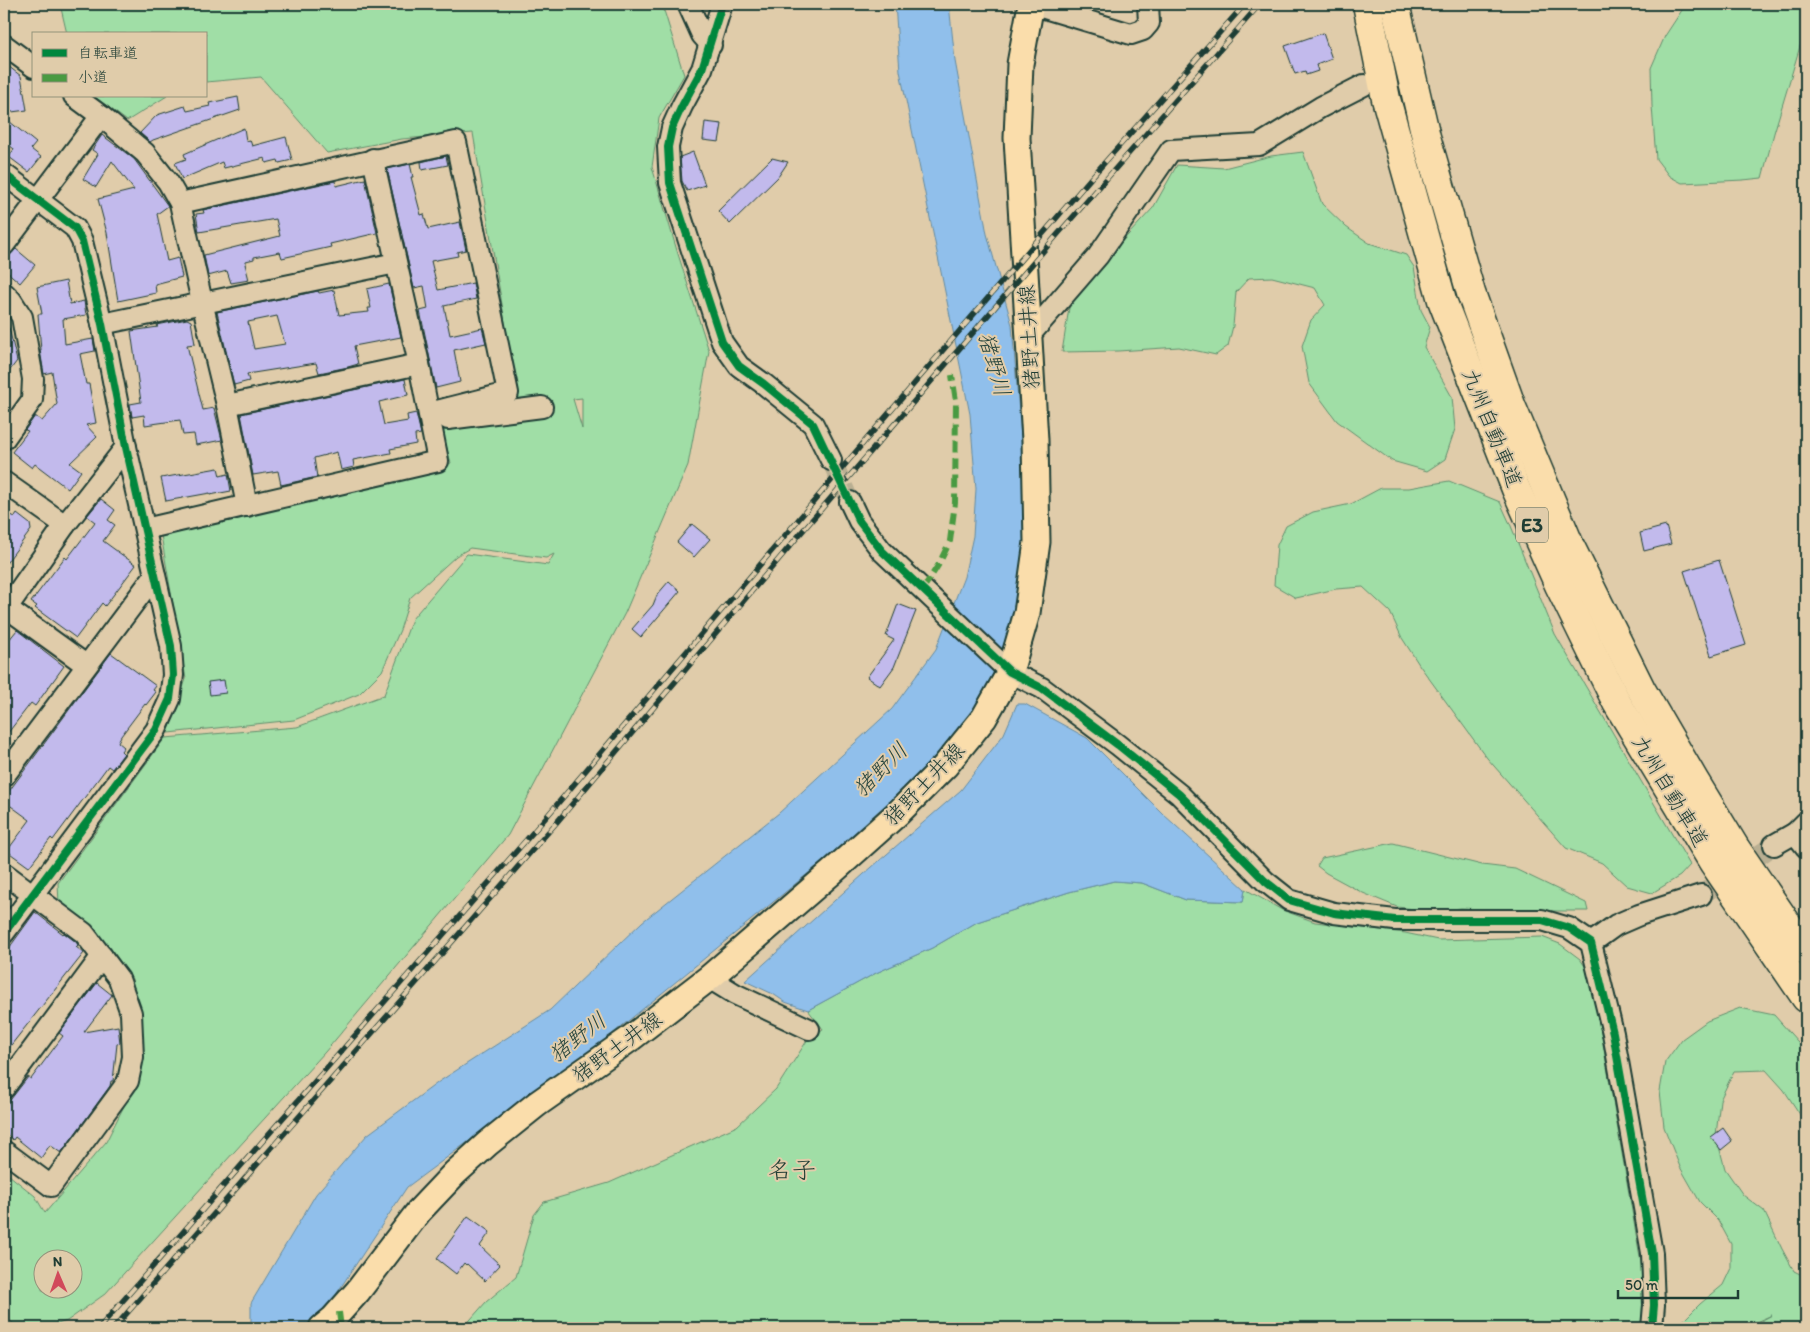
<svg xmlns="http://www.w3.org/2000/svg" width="1810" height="1332" viewBox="0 0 1810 1332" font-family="Itim,'Klee One',sans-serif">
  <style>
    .green { fill: #a0dea6; stroke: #608e6d; fill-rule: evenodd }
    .water { fill: #90bfeb; stroke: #638ba2 }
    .building { fill: #c2baec; stroke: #1f3d34; fill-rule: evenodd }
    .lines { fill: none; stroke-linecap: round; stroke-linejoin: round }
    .minor-tunnel { stroke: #b9af92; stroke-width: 20; stroke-dasharray: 20 10; stroke-linecap: butt }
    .minor-casing { stroke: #1f3d34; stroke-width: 24 }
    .major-casing { stroke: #1f3d34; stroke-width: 29 }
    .highway-casing { stroke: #1f3d34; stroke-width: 31 }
    .minor { stroke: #e0ccaa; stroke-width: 20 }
    .major { stroke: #faddab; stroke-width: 25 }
    .highway { stroke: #faddab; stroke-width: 28 }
    .rail-casing { stroke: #1f3d34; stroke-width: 5.5 }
    .rail { stroke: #e0ccaa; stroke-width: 4; stroke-dasharray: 11; stroke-linecap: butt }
    .quiet { stroke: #4a9a42; stroke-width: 6; stroke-dasharray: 12 6; stroke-linecap: butt }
    .cycleway-casing { stroke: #e0ccaa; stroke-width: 11 }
    .cycleway { stroke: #00873e; stroke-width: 8 }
    .labels { text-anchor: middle; stroke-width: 4; stroke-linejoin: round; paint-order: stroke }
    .shield { fill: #e0ccaa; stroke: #596857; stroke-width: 1 }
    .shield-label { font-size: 20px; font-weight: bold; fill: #1f3d34 }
    .street-label { font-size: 21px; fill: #1f3d34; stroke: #e0ccaa }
    .water-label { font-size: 22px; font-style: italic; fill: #25443d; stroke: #e0ccaa }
    .quarter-label { font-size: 24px; fill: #1f3d34; stroke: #e0ccaa }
  </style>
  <rect width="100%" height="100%" fill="#e0ccaa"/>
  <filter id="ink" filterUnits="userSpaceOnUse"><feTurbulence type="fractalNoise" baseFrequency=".02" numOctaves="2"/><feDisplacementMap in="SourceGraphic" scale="10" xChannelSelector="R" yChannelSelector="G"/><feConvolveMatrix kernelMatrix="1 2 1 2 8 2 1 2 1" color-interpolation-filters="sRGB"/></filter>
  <g filter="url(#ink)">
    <g class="green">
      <path d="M60 4H662L684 75 659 118 652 167 678 254 709 351 688 465 625 613 508 835 325 1052 105 1294 67 1321 45 1328H17L4 1313V1171L35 1196 45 1213 106 1142 142 1070 140 1019 132 979 115 954 93 930 59 904 58 883 165 738 297 727 384 695 412 619 467 554 548 565 554 554 546 558 470 548 456 556 410 598 400 630 382 671 359 694 294 720 168 733 186 679 161 535 451 463 442 430 520 421 516 403 533 398 518 399 473 133 402 139 327 153 261 77 206 82V34H67ZM582 398V429L573 399ZM42 1260H72V1290H42Z"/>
      <polygon points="1686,4 1803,4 1804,33 1774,133 1762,178 1743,180 1682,183 1669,176 1656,159 1652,106 1651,68 1665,36"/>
      <polygon points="94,96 167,96 127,121"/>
      <polygon points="1303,152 1322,204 1346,227 1369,243 1406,255 1414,267 1421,310 1430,327 1424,347 1452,397 1455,429 1445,459 1427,471 1392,461 1337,421 1309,383 1302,346 1311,320 1325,305 1315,288 1272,277 1249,278 1236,292 1233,326 1228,346 1216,355 1179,347 1118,351 1062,352 1069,308 1079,288 1153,208 1177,165 1224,168 1271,156"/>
      <polygon points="1449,481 1500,502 1511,526 1555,634 1690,865 1680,876 1652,893 1627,886 1602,863 1566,848 1487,758 1420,666 1402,638 1390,612 1363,587 1336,589 1296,598 1274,585 1277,545 1286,526 1313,512 1351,504 1381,488 1409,488"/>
      <polygon points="1393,843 1482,865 1515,869 1586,903 1588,911 1530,911 1461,908 1433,911 1397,907 1363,893 1326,873 1317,866 1322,858"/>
      <polygon points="1114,881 1142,883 1186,900 1243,902 1245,889 1282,910 1315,922 1405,933 1438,940 1542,937 1560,944 1580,959 1591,975 1643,1274 1642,1328 463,1328 486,1302 516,1277 534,1215 544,1202 609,1183 737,1126 776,1089 808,1039 823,1029 808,1010 876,973 932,948 977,922 1069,892"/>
      <polygon points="1740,1008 1774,1015 1806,1051 1806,1115 1801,1116 1784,1090 1766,1070 1734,1071 1720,1100 1716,1135 1725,1169 1743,1195 1764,1211 1782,1249 1794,1271 1806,1277 1806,1328 1748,1328 1772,1315 1742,1328 1678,1328 1679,1325 1700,1304 1723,1285 1731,1268 1731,1244 1718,1220 1700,1202 1680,1167 1664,1127 1660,1091 1665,1062 1682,1039 1707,1021"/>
    </g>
    <g class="water">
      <polygon points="895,4 949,4 955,61 987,234 1012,325 1025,488 1026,559 1006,638 992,676 977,704 924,770 822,862 600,1044 407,1187 337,1293 337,1328 251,1328 251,1303 316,1194 367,1135 440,1081 550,1010 642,922 779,813 892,709 936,649 964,577 973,536 976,489 970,414 900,71"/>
      <polygon points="1017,704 1025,704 1087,738 1163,814 1245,889 1243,902 1186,900 1142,883 1114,881 1069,892 977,922 932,948 876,973 808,1010 785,1002 773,994 745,981 864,874 961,790 1004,734"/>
    </g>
    <g class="building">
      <polygon points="1323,33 1332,59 1316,65 1318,71 1306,75 1305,71 1295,74 1285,46"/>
      <polygon points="4,63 21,76 27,110 4,113"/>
      <polygon points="238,97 240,110 153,140 150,142 140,133 157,115 185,106 187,111 210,106 209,103"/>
      <polygon points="4,117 36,143 31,149 41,157 29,172 9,157 14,149 4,141"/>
      <polygon points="705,122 722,124 719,142 703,140"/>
      <polygon points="244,128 246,141 250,140 252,146 286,137 292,160 279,163 278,160 266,163 265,158 224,168 222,162 182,179 175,163 186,159 184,154"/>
      <polygon points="102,135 134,159 168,206 157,214 167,261 178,258 182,277 155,284 156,293 118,301 107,233 98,199 134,190 112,161 96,187 83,179 98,154 92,150"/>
      <polygon points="693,152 705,185 687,191 682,181 680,157"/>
      <polygon points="446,156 448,165 422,170 421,162"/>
      <polygon points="772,158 788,162 778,177 730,224 718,211"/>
      <polygon points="410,164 413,177 411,177 421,215 424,214 428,229 460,222 466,250 457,252 458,256 431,261 438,290 473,283 476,299 444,306 450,335 482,328 486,343 454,350 460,382 436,388 420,311 428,309 424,286 414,288 387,169"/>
      <polygon points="365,179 377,233 330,244 331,247 282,258 280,252 254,257 254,259 246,261 246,264 245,264 249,280 231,283 227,271 208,276 204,255 280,236 276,219 199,232 196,214 204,213 203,210 335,181 336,186"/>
      <polygon points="16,249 35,265 20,283 4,269 4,257 9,256"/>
      <polygon points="66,281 70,304 84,301 86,315 63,319 65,344 93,339 95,351 80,354 86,384 89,384 96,423 86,425 97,437 70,463 81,471 68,489 35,464 32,468 12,452 28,431 25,430 35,416 42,421 57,404 52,372 44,374 40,350 41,350 38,314 42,314 37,287"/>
      <path d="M389 284 401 337 354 346 358 364 348 367 319 373 316 363 247 374 249 381 234 385 217 312 318 291 319 293 334 290 339 315 369 312 368 308H371L367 289ZM277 316 285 344 254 349 248 322Z"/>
      <polygon points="187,319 191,321 195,344 187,345 203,410 214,408 222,440 196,445 194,434 183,435 180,420 145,425 144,415 132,417 130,404 141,402 131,331 158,327 157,325"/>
      <polygon points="4,328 9,328 17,361 4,378"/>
      <polygon points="405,379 408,395 379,402 384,425 408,421 407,415 416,413 421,434 415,435 416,444 390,449 391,453 353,460 354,467 341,470 337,452 314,458 317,477 281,485 278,471 253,475 241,414"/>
      <polygon points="218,468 220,476 228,474 231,491 210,495 210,493 166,501 161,478"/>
      <polygon points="101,499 115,510 108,520 115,525 103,541 136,565 105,606 102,603 76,638 35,608 37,606 31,602 65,557 67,559 95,522 87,516"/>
      <polygon points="17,514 30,524 31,530 4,566 4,525 11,515 15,517"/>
      <polygon points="692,524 710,539 694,557 677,542"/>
      <polygon points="1666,526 1671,544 1644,551 1640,533"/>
      <polygon points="1719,560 1746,645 1711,656 1684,571"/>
      <polygon points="669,581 680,591 641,637 632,629 653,605 657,595"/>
      <polygon points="898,604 916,611 894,667 880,686 867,677 894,640 886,636"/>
      <polygon points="17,630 64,666 35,706 31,703 4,738 4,646"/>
      <polygon points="111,653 156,686 153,690 156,692 146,705 145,704 121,736 118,742 124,747 121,751 124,754 112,769 108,766 53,840 51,838 29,867 7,851 30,820 4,801 4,798"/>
      <polygon points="224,680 226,693 210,695 208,682"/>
      <polygon points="35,912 63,934 64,933 76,942 78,945 76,947 84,953 4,1054 4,955"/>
      <polygon points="97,983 112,995 84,1032 118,1026 120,1043 117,1044 113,1081 111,1081 110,1086 61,1153 50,1145 41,1158 15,1137 13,1140 4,1132 4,1108 28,1077 31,1079 63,1036 59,1033"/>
      <polygon points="1723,1128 1732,1141 1721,1150 1711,1137"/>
      <polygon points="468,1216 490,1232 480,1246 500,1265 485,1281 467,1264 466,1265 464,1263 456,1274 437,1259"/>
    </g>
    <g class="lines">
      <g class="minor-tunnel">
        <polyline points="831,460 850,502"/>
        <polyline points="1701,895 1774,845"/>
      </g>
      <g class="minor-casing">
        <g id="minor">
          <polyline points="688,4 702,35 711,45"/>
          <polyline points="722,4 702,69 682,106 672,128 668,147 670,183 722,342 739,366 764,384 813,424 831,460"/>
          <polyline points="1031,4 1131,34 1143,30 1149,23 1148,4"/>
          <polyline points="4,45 34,67"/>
          <polyline points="74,96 101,116 145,153 168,182 180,203 202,302 227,405 247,506"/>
          <polyline points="4,174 75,228 82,241 102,324 126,447 171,646 173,675 170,699 156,730 4,933"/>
          <polyline points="180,203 456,142 508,393 429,413"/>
          <polyline points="4,245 101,116"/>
          <polyline points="4,293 11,300 22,317 33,379 32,400 4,439"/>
          <polyline points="102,324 396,263"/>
          <polyline points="1029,336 1098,256 1171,150 1259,145 1321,107 1364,85"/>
          <polyline points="227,405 419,364"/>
          <polyline points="448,419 542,407"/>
          <polyline points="4,482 65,525"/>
          <polyline points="850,502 859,521 882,551 1010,672 1042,688 1118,745 1179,794 1265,881 1289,900 1334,913 1395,920 1542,920 1569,928 1591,943 1613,1033 1652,1253 1654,1305 1652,1328"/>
          <polyline points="145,529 438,461 419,364 373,159"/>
          <polyline points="7,608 86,665"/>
          <polyline points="4,612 65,525 126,447"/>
          <polyline points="4,776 155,575"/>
          <polyline points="1795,833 1806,847"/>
          <polyline points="1774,845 1795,833 1806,822"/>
          <polyline points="4,873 84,933 119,979 131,1013 133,1057 128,1081 121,1091 51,1186 4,1151"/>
          <polyline points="1591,943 1616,925 1639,915 1701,895"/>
          <polyline points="709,978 735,994 809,1029"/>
          <polyline points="4,1088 102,956"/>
        </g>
      </g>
      <g class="major-casing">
        <polyline id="major" points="322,1328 333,1319 358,1291 419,1211 455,1173 487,1144 537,1104 631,1038 709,978 832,872 898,813 945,766 984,718 1010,672 1027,613 1037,542 1035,440 1017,138 1020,64 1031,4"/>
      </g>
      <g class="highway-casing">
        <g id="highway">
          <polyline points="1367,4 1386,99 1442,300 1516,489 1559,585 1617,703 1713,862 1806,998"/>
          <polyline points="1395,4 1426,137 1471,293 1511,405 1570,546 1641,689 1694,780 1736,849 1806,951"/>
        </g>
      </g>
      <use href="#minor" class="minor"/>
      <use href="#major" class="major"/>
      <use href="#highway" class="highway"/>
      <g class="rail-casing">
        <g id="rail">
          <polyline points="99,1328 548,815 865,441 1090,179 1245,4"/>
          <polyline points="114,1328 557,822 811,521 1058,234 1260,4"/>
        </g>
      </g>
      <use href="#rail" class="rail"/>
      <g class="quiet">
        <polyline points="923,589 939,564 950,541 955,503 956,401 952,375"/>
        <polyline points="339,1312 341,1328"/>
      </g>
      <g class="cycleway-casing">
        <g id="cycleway">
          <polyline points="722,4 702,69 682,106 672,128 668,147 670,183 722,342 739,366 764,384 813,424 859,521 882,551 1010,672 1042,688 1118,745 1179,794 1265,881 1289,900 1334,913 1395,920 1542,920 1569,928 1591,943 1613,1033 1652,1253 1654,1305 1652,1328"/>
          <polyline points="4,174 75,228 82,241 102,324 126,447 171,646 173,675 170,699 156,730 4,933"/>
        </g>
      </g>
      <use href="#cycleway" class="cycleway"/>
    </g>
  </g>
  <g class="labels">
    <rect class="shield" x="1516" y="507.5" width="32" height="35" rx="4"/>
    <g class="shield-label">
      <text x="1532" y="532">E3</text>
    </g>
    <g class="street-label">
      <text transform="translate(1029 337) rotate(-93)" y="7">猪野土井線</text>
      <text transform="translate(1492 428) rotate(68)" y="7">九州自動車道</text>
      <text transform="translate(924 784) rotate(-46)" y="7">猪野土井線</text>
      <text transform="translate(1670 791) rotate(59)" y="7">九州自動車道</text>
      <text transform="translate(617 1047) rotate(-36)" y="7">猪野土井線</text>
    </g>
    <g class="water-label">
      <text transform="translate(995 364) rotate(74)" y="8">猪野川</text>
      <text transform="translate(880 769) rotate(-45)" y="8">猪野川</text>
      <text transform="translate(577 1037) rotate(-38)" y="8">猪野川</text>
    </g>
    <g class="quarter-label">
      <text x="792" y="1178">名子</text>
    </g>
  </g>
  <rect width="1810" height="1332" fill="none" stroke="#e0ccaa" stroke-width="20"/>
  <rect x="10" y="10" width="1790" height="1312" fill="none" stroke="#1f3d34" stroke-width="2" filter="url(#ink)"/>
  <rect x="32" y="32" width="175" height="65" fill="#e0ccaa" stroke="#93937b"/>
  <rect x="42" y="49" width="25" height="8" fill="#00873e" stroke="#93937b"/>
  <text x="78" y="58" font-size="15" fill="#1f3d34">自転車道</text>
  <rect x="42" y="74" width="25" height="8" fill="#4a9a42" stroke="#93937b"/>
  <text x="78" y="82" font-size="15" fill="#1f3d34">小道</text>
  <g transform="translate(58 1274) rotate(358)"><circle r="24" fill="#e0ccaa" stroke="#93937b"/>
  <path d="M0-4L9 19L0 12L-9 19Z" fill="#d1495b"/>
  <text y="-8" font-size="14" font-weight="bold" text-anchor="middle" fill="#1f3d34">N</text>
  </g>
  <path d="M1618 1290v8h120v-8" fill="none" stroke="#1f3d34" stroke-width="2.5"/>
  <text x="1625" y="1290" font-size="15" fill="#1f3d34" stroke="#e0ccaa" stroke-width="4" paint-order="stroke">50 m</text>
</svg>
